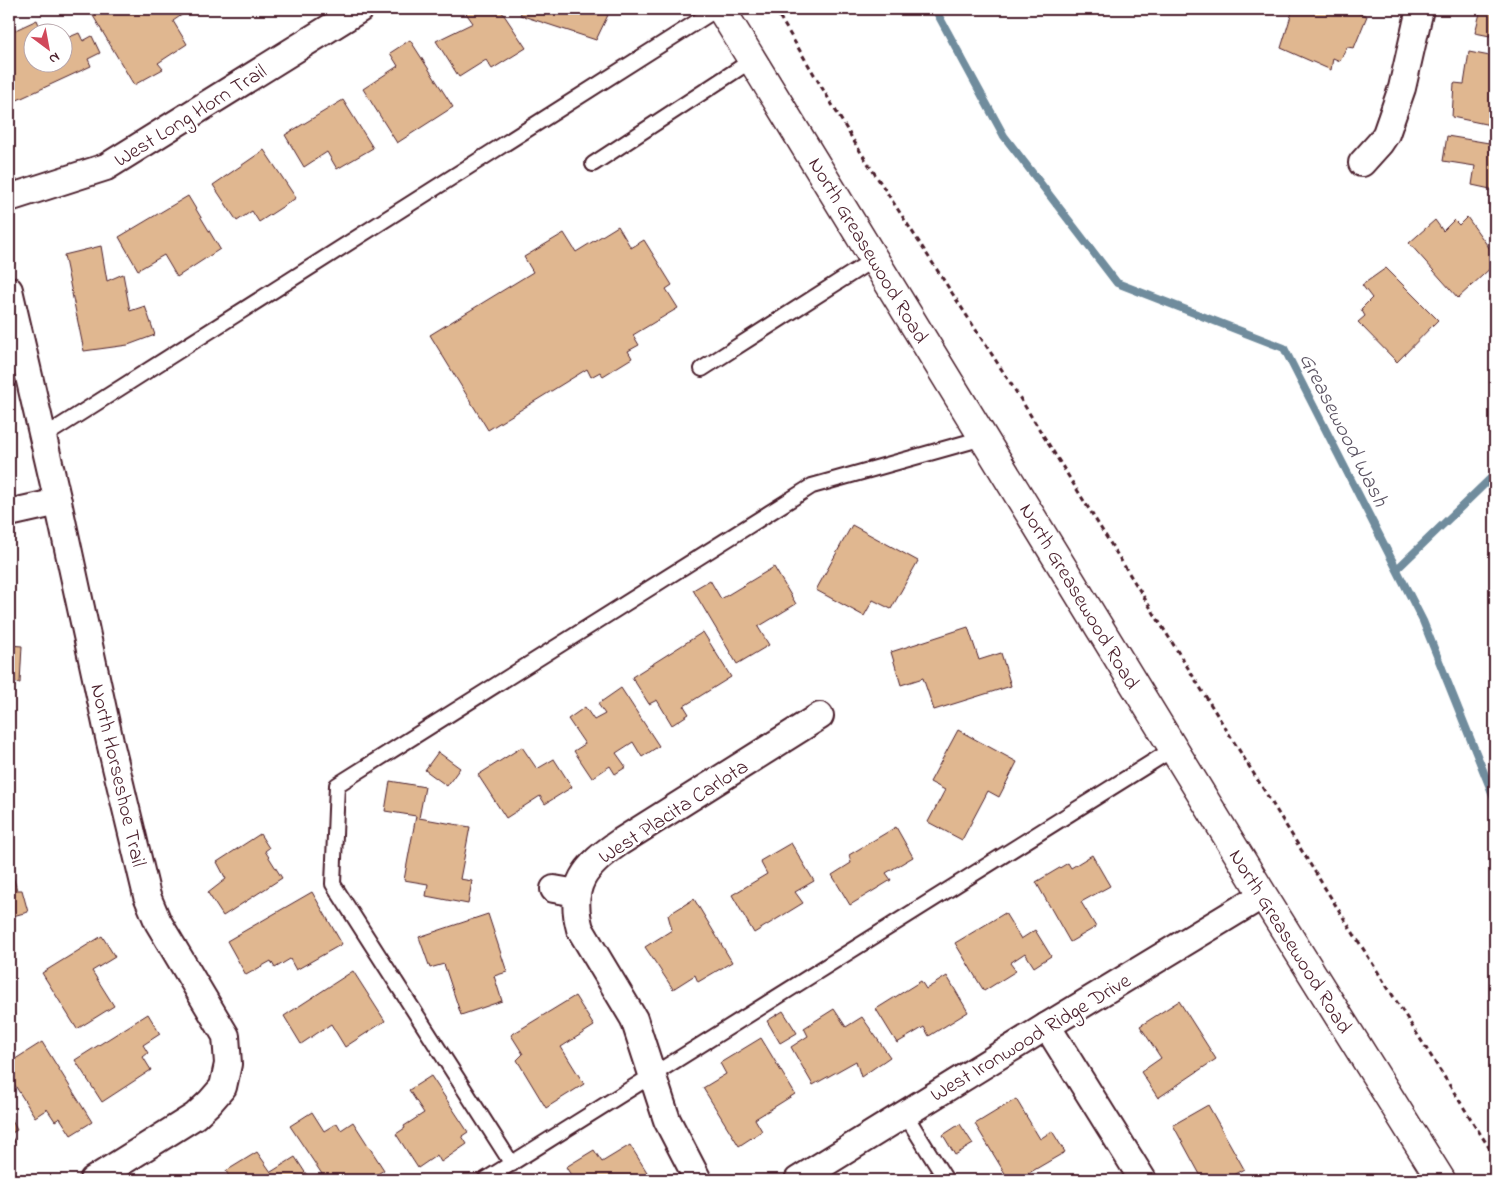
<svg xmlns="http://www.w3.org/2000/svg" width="1504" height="1189" viewBox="0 0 1504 1189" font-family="'Indie Flower',sans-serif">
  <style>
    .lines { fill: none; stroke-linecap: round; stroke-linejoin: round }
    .stream { stroke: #708c9d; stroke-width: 8 }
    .building { fill: #e0b790; stroke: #4a1f2b }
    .service-casing { stroke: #4a1f2b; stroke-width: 18 }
    .minor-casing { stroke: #4a1f2b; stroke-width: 30 }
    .tertiary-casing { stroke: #4a1f2b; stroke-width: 31 }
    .path { stroke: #4a1f2b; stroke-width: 3; stroke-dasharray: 5 4; stroke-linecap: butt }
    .service { stroke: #fff; stroke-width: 14 }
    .minor { stroke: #fff; stroke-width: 26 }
    .tertiary { stroke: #fff; stroke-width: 28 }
    .labels { text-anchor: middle; stroke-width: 5; stroke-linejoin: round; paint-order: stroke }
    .street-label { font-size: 21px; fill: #4a1f2b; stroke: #fff }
    .water-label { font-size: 22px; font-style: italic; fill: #5d5564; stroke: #fff }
  </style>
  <rect width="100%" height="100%" fill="#fff"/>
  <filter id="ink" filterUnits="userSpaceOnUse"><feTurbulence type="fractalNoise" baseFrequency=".02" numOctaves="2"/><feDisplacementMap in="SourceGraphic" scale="10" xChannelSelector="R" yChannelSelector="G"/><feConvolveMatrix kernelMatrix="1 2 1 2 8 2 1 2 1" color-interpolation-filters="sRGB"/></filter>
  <g filter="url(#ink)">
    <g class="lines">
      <g class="stream">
        <polyline points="935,9 1004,136 1117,283 1284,348 1423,621 1495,800"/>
        <polyline points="1397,569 1495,474"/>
      </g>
    </g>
    <g class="building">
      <polygon points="89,9 183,9 186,12 173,21 187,44 158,63 163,69 134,85"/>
      <polygon points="463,9 500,9 526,48 492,69 486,60 459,77 436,41 473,23"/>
      <polygon points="523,9 592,9 608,15 596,40 520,15"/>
      <polygon points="1293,9 1348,9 1367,16 1354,48 1347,47 1340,61 1333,58 1331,70 1281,48"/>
      <polygon points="1481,9 1495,9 1495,37 1475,33"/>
      <polygon points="37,20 42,32 32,32 32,62 62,62 62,40 79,33 83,41 92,36 100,53 88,59 91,66 13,102 9,93 9,81 13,80 9,71 9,33"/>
      <polygon points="410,40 453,107 397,143 363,89 398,66 390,53"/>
      <polygon points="1469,52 1495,57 1495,126 1452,117 1454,83 1464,84"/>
      <polygon points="343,100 373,148 337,169 327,152 304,167 285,135"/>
      <polygon points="1447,136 1495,144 1495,190 1472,185 1475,166 1443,161"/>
      <polygon points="264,150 296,198 259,222 252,211 237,221 213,185"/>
      <polygon points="188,196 220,249 177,277 164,255 138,270 119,237"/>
      <polygon points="1467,217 1495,256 1495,264 1458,298 1409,243 1435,220 1443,231 1454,220 1459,225"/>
      <polygon points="618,226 631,248 644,240 672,285 666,289 678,308 633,335 639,345 628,351 632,358 603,376 600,372 591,377 587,369 488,430 430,335 533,272 524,257 564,233 576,252"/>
      <polygon points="101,246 107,281 123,274 130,311 145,306 155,335 128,345 84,351 64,255"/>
      <polygon points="1386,268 1438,320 1397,362 1358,322 1365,316 1361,309 1372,298 1362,285"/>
      <polygon points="852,525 918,561 891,609 873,600 864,616 816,590"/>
      <polygon points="774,567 796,604 758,627 769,645 737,664 693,590 710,580 721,599"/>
      <polygon points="968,627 979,660 1001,653 1011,686 934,710 923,678 901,685 891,652"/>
      <polygon points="703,632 731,677 684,706 689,714 672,725 657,700 649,704 632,677"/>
      <polygon points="9,645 22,646 20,683 9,682"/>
      <polygon points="621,688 659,746 642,757 633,742 616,753 626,767 615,774 610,766 592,778 574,751 585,744 568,719 585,707 594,720 605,714 598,704"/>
      <polygon points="958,730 1017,762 999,797 988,791 962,840 928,822 945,790 930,782"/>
      <polygon points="522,747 537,769 554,759 572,787 545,804 540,796 506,818 478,775"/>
      <polygon points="438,752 460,768 447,786 425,770"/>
      <polygon points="390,781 425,787 419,818 470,827 460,879 472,881 468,904 426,896 428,884 404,880 416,816 385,811"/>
      <polygon points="896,827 913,857 886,873 891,880 850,905 832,875 851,863 849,855"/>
      <polygon points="260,834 269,848 265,851 282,878 223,916 208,893 226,879 217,862"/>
      <polygon points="791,843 814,881 795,892 803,903 754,933 732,895 767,874 760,861"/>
      <polygon points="1092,855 1110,886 1081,902 1096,927 1070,942 1036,882 1068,863 1071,868"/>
      <polygon points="9,862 17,890 22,890 28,912 9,917"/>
      <polygon points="312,892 342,944 296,970 290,959 275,968 271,961 246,975 227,941"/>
      <polygon points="694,899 732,962 698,982 695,975 673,989 645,947 672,930 668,915"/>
      <polygon points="1005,913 1021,939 1035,930 1051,956 1034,967 1025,953 1010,963 1016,971 984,991 955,943"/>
      <polygon points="488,914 507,972 494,976 502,1001 461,1015 444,964 430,968 419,937"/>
      <polygon points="102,936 115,957 92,971 114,1006 77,1029 42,973"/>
      <polygon points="353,971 385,1021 345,1047 331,1024 301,1044 284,1016"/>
      <polygon points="947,976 968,1012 929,1036 924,1027 897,1043 876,1009 921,981 926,989"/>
      <polygon points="575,996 594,1026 561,1047 584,1084 546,1108 517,1060 523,1054 511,1035"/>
      <polygon points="1179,1001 1216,1059 1158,1098 1141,1072 1161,1058 1140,1026"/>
      <polygon points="834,1009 846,1027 862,1017 890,1057 861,1077 856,1061 813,1085 791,1047 808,1036 804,1028"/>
      <polygon points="783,1011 797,1033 780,1043 767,1021"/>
      <polygon points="148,1014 160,1034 143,1045 148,1053 143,1057 151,1070 102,1102 75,1060"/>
      <polygon points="761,1038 795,1094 755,1119 762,1131 739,1146 703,1088 726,1074 720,1063"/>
      <polygon points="42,1042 92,1122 71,1135 60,1118 55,1121 47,1109 35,1117 9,1076 9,1063"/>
      <polygon points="431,1076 468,1132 462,1136 467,1144 441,1162 437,1155 418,1168 396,1134 405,1128 404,1126 424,1113 409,1090"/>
      <polygon points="1016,1099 1040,1139 1052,1131 1065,1152 1017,1180 1009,1180 975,1124"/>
      <polygon points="1208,1105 1244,1169 1224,1180 1203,1180 1173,1125"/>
      <polygon points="312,1112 324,1131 337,1123 341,1130 353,1122 384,1170 368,1180 326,1180 290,1126"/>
      <polygon points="9,1115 17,1130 10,1134 15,1142 9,1145"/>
      <polygon points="960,1124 973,1144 955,1155 943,1135"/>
      <polygon points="630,1145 650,1177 645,1180 574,1180 566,1167 594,1150 602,1162"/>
      <polygon points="257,1152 271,1172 295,1157 310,1180 231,1180 226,1171"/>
    </g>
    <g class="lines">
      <g class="service-casing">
        <g id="service">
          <polyline points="593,164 752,60"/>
          <polyline points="702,369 874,259"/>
          <polyline points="43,437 717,9"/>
          <polyline points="905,1114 946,1180"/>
          <polyline points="512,1164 333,884 337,785 812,486 983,438"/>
          <polyline points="485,1180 1173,749"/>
        </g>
      </g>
      <g class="minor-casing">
        <g id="minor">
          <polyline points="1362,163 1380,143 1386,134 1402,88 1420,9"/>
          <polyline points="9,198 106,167 360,9"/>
          <polyline points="9,290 58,502 110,742 147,896 158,922 226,1036 228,1064 223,1087 210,1102 195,1116 93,1180"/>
          <polyline points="9,513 58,502"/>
          <polyline points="554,889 577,893"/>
          <polyline points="1047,1026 1143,1180"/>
          <path d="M698 1180 667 1120 634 1019 580 929C568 885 585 866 620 842L820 716"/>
          <polyline points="798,1180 1047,1026 1263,895"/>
        </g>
      </g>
      <g class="tertiary-casing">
        <polyline id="tertiary" points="721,9 1263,895 1441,1180"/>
      </g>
      <polyline class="path" points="775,9 858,148 1013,387 1343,917 1495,1157"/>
      <use href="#service" class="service"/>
      <use href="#minor" class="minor"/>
      <use href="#tertiary" class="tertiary"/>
    </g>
  </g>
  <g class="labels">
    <g class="street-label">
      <text transform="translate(190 115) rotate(-32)" y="7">West Long Horn Trail</text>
      <text transform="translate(869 250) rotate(59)" y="7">North Greasewood Road</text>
      <text transform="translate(1080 596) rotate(59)" y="7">North Greasewood Road</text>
      <text transform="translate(119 775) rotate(77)" y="7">North Horseshoe Trail</text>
      <text transform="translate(673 811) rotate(-33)" y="7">West Placita Carlota</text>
      <text transform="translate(1291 941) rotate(58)" y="7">North Greasewood Road</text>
      <text transform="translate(1030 1037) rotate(-31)" y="7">West Ironwood Ridge Drive</text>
    </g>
    <g class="water-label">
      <text transform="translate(1345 429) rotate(63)" y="8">Greasewood Wash</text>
    </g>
  </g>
  <rect width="1504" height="1189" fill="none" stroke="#fff" stroke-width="30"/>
  <rect x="15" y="15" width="1474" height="1159" fill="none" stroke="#4a1f2b" stroke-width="2" filter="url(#ink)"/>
  <g transform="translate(48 48) rotate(148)"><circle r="24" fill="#ffffff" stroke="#b7a5aa"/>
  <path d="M0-4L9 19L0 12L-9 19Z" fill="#d1495b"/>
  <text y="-8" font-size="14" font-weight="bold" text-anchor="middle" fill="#4a1f2b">N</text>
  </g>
</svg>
